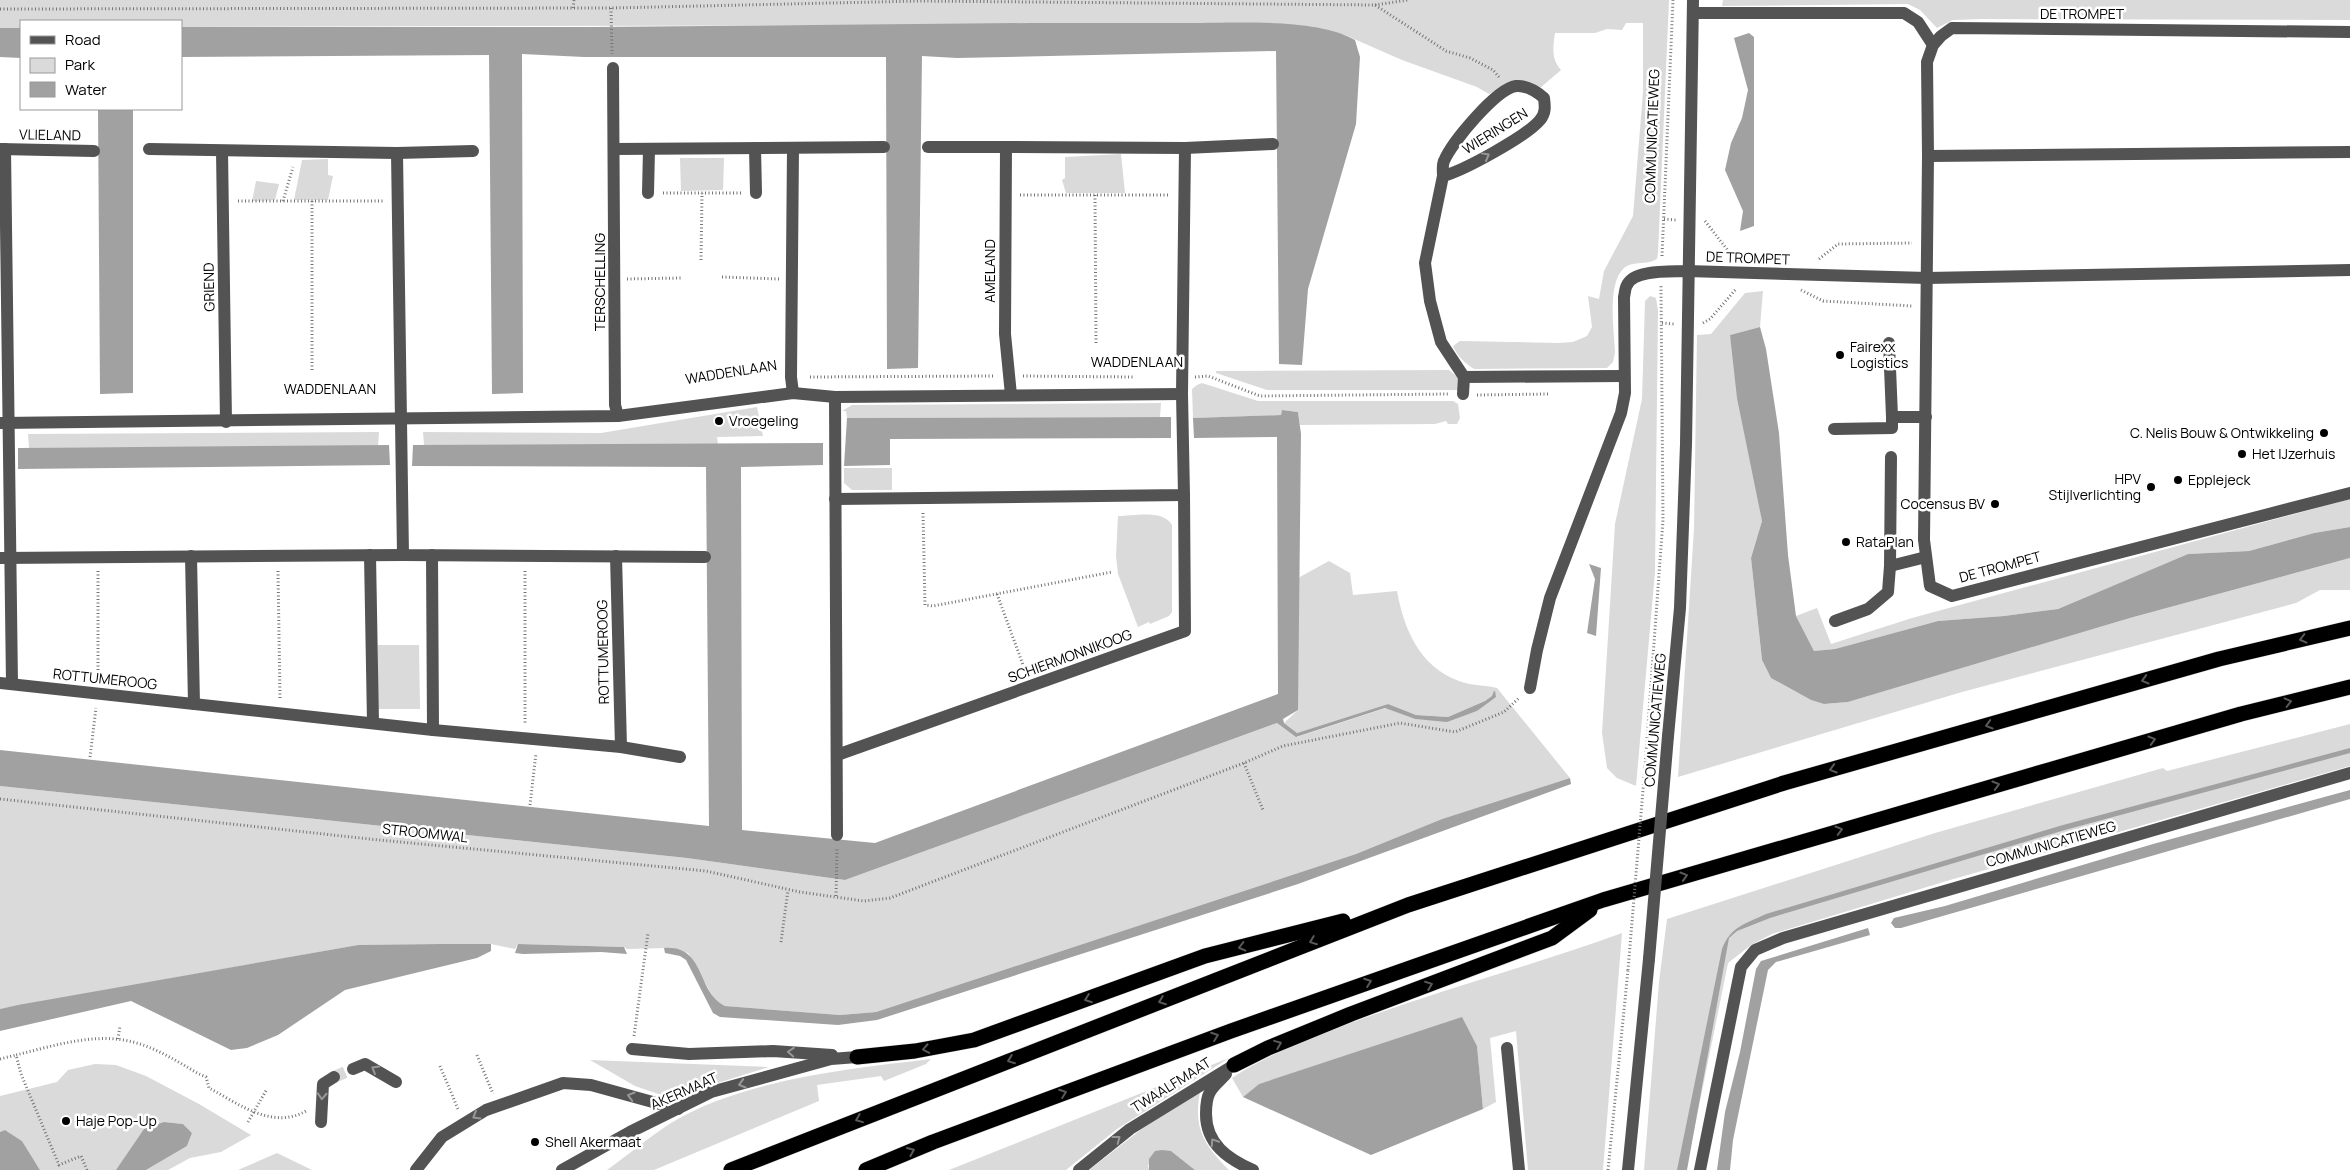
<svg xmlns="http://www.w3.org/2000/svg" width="2350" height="1170" viewBox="0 0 2350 1170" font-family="Manrope,sans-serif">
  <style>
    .green { fill: #dadada }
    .water { fill: #a1a1a1 }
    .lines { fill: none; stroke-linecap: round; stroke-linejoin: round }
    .minor-tunnel { stroke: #d9d9d9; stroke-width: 12; stroke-dasharray: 12 6; stroke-linecap: butt }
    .highway-casing { stroke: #dbdbdb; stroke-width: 16 }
    .path { stroke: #757575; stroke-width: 3; stroke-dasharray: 1 2.5; stroke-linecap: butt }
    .minor { stroke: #535353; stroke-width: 12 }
    .highway { stroke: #000; stroke-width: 15 }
    .path-bridge { stroke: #757575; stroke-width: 3; stroke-dasharray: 1 2.5; stroke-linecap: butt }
    .minor-bridge { stroke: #535353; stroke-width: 12 }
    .oneway { stroke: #989898 }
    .oneway2 { stroke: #595959 }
    .poi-dot { fill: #000; stroke: #fff; stroke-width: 2 }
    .labels { text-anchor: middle; stroke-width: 5; stroke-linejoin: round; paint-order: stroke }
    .street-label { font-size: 14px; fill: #000; stroke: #fff }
    .poi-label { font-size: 14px; fill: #000; stroke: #fff; text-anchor: start }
  </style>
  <rect width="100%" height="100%" fill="#fff"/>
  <g class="green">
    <path d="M0 0H1669L1658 253 1657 259C1648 265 1636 261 1627 266 1606 278 1614 330 1615 352L1613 362 1607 368 1474 369C1465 363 1457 356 1453 346L1460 341 1558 343 1573 342 1587 336 1592 327 1588 296 1599 299 1604 271 1633 216 1643 92V23H1626L1622 30 1607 29 1595 33H1555C1553 47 1551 59 1561 70L1540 88 1506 85 1489 94 1477 87 1402 60 1345 35 1275 24 181 27V21H21V28H0Z"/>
    <polygon points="1723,0 2350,0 2350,20 1982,19 1953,20 1937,28 1920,10 1908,4 1722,6"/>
    <polygon points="1121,154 1125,193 1066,193 1062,180 1065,178 1065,157"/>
    <polygon points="680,158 724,158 723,190 681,191"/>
    <polygon points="328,159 328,175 333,176 328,200 294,200 302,160"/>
    <polygon points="256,181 279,184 275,200 252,201"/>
    <polygon points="1763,291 1760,327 1730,335 1762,521 1751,558 1762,660 1771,678 1811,700 1825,704 1848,702 2130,618 2350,558 2350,590 2320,590 2296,603 1962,692 1678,777 1694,529 1697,335 1711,334 1745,293"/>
    <polygon points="1650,296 1656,298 1658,310 1655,572 1636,786 1617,778 1607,768 1602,733 1615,524 1642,399 1645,301"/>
    <polygon points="1449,370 1464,382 1459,390 1267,390 1216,373 1216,371"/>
    <polygon points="1202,383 1258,401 1453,401 1458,404 1460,418 1457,424 1448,424 1446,421 1435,424 1300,425 1298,412 1282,410 1281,415 1193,418 1192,389 1197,385"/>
    <polygon points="1161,403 1160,417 847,418 846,411 842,411 852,405"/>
    <polygon points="757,407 763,436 717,437 718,444 424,445 423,432 601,433"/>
    <polygon points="379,432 378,446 29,448 28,434"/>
    <polygon points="844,468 892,468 892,490 852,490 844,483"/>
    <polygon points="2350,499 2350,527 2314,533 2249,551 2188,554 2058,609 2004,616 1938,621 1835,649 1814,651 1796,616 1817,608 1831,644 1912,618"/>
    <path d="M1118 516C1134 516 1163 509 1172 525V612L1169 616 1150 624 1149 622 1138 627 1118 574 1116 556Z"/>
    <path d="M1329 561 1350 573 1353 595 1397 591C1404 629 1419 666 1459 681 1471 686 1485 685 1497 688L1570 778 1442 819 1356 854 876 1012 840 1015 725 1006 716 1002 688 953 667 948 627 949 624 947 518 944 515 949 491 944 358 945 0 1009V786L687 858 845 880 1277 723 1297 737 1386 708 1415 719 1447 721 1477 711 1492 696 1485 701 1448 717 1416 715 1388 704 1297 733 1284 723 1298 710V578Z"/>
    <polygon points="378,645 419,645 420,709 377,709"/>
    <polygon points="2350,724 2350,766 1950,880 1772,934 1751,945 1728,963 1686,1170 1644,1170 1659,982 1667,919 1935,833 2163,768 2167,771"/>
    <path d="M1622 933 1603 1170H1528L1516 1031 1490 1038 1496 1102 1483 1109 1477 1046 1462 1018 1259 1084 1243 1097 1232 1078C1270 1053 1314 1037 1356 1021 1444 989 1534 965 1622 933Z"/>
    <polygon points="1229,1058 1117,1129 1066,1170 949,1170"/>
    <path d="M931 1059 926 1064 884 1081 881 1076 817 1085 819 1101 654 1170H607C628 1155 649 1137 671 1123 744 1079 848 1069 931 1059Z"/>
    <polygon points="590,1060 769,1067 670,1098 635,1086"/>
    <polygon points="95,1064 116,1065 146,1076 199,1104 251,1135 221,1152 190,1158 168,1170 146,1170 187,1146 192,1133 183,1124 164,1122 116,1170 40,1170 22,1141 5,1130 0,1132 0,1096 57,1082 68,1070"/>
    <path d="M1200 1092C1193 1128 1204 1145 1229 1170H1195L1171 1151 1148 1165 1149 1170H1089L1143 1128Z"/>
    <polygon points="277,1153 312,1170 238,1170"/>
  </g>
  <g class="water">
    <path d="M1031 23C1084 23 1137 23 1191 23 1236 23 1317 18 1355 40L1360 57 1356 124 1308 289 1302 365 1279 364 1276 51 957 58 922 56 918 368 887 369 886 57H584L522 54 523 393 492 394 489 55 181 57V27H594Z"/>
    <polygon points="0,28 21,28 21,58 0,57"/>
    <polygon points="1749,33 1754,37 1754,226 1740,231 1743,211 1725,170 1731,143 1742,118 1748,90 1734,38"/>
    <polygon points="98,109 133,109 133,393 100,394"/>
    <polygon points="1760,327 1766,349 1779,433 1788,555 1796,616 1814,651 1835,649 1938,621 2004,616 2058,609 2188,554 2249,551 2314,533 2350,527 2350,558 2130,618 1848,702 1824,704 1811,700 1771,678 1762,660 1751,558 1762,521 1737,398 1730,335"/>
    <polygon points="1282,410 1298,412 1301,434 1298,710 1283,719 1284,723 1297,733 1388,704 1416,715 1448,717 1485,701 1492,696 1494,691 1495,691 1496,697 1477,711 1447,722 1415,719 1385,708 1296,737 1277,723 845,880 687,858 0,786 0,750 709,826 706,467 412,466 413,445 823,443 823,465 741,467 742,830 875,843 1278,694 1277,437 1194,438 1193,418 1281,415"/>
    <polygon points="1171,417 1171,438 890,439 890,465 844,466 847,418"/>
    <polygon points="389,445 390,465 18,469 18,448"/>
    <polygon points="1589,564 1601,568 1596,636 1587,633 1595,579"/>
    <path d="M2350 748V753L2065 830 1770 918 1737 931 1729 938 1687 1170H1677L1722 949C1731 926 1745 924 1766 914L2063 825Z"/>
    <path d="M1570 778 1571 784 1298 884 877 1020 838 1025 720 1017 713 1013 686 960 680 956 665 953 664 948C706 945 696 992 725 1006L840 1015 876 1012 1356 854 1442 819Z"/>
    <polygon points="2350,790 2350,799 1901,928 1895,928 1891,923 1894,918 1945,906 2153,844"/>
    <polygon points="1868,928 1870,935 1776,962 1768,970 1733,1140 1730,1170 1717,1170 1725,1112 1740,1052 1756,969 1761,961"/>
    <polygon points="441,944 491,944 491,951 477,958 345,990 278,1035 247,1048 231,1050 131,1001 0,1031 0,1009 18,1005 358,945"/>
    <polygon points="518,944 624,947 627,954 601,952 523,954 515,953"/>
    <polygon points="1462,1017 1477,1046 1483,1109 1371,1155 1243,1097 1259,1084"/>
    <polygon points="164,1122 183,1124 192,1133 187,1146 146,1170 116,1170 144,1129"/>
    <polygon points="5,1130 22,1141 40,1170 0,1170 0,1132"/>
    <polygon points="1162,1150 1171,1151 1195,1170 1149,1170 1149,1159 1155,1151"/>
  </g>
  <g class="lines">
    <polyline class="minor-tunnel" points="334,1077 353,1069"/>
    <g class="highway-casing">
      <g id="highway">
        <polyline points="857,1057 915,1051 974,1040 1205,956 1343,921"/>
        <polyline points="1234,1065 1268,1048 1351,1014 1552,938 1590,910"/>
        <polyline points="731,1170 1408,905 1784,783 2219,659 2350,628"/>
        <polyline points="866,1170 933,1142 1231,1031 1603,900 2241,714 2350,687"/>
      </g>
    </g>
    <g class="path">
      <polyline points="1375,5 1408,0"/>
      <polyline points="573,8 574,0"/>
      <polyline points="611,8 612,54"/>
      <polyline points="0,9 611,8 919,1 1375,5 1446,51 1470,58 1493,70 1499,77"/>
      <polyline points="663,193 742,193"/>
      <polyline points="1020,195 1169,195"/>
      <polyline points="1095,195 1096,343"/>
      <polyline points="238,201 384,201"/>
      <polyline points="283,201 293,167"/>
      <polyline points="312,201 312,371"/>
      <polyline points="1664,219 1676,220"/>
      <polyline points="1705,221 1733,257"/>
      <polyline points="1662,256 1673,0"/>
      <polyline points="1819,259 1838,244 1912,243"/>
      <polyline points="701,260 702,193"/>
      <polyline points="722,277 779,279"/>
      <polyline points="627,279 682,278"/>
      <polyline points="1801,290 1823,301 1912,306"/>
      <polyline points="1662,323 1674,324"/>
      <polyline points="1703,323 1710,319 1736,289"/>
      <polyline points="1023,376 1134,377"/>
      <polyline points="810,377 994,376"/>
      <polyline points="1195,377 1208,376 1260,396 1448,394"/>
      <polyline points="1477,395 1548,394"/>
      <polyline points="923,513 925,605 933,606 1112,572"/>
      <polyline points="98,571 98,680"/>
      <polyline points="278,571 280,700"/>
      <polyline points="525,571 525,725"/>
      <polyline points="997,594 1026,673"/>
      <polyline points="90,757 96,708"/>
      <polyline points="1244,763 1263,810"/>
      <polyline points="1645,766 1663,520 1661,285"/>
      <polyline points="0,799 379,840 706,871 800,892 864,901 890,898 1244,763 1283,746 1400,723 1455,732 1504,712 1519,698"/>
      <polyline points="530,805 536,753"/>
      <polyline points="836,896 837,849"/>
      <polyline points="781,942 788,890"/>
      <polyline points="634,1036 648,933"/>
      <polyline points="118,1039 120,1026"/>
      <polyline points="477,1055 493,1094"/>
      <polyline points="0,1059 16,1055"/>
      <polyline points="440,1066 458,1109"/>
      <polyline points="248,1122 267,1089"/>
      <path d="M87 1170 81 1156 59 1165 21 1074 16 1055C53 1046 95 1032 133 1042 157 1048 178 1062 199 1074L206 1077 209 1088C239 1104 272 1130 306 1111"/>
      <polyline points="1608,1170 1628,970"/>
    </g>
    <g class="minor">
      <polyline points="1693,13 1904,13 1918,22 1933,45"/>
      <polyline points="2350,32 1952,28 1941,36 1933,45 1927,62 1928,156 1924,540 1930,586 1952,596 2350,493"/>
      <polyline points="613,68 615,405 618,416"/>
      <polyline points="928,147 1006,147"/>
      <polyline points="755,148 756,193"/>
      <polyline points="793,148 791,377 793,393"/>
      <polyline points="0,149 94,151"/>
      <polyline points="5,149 12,684"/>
      <polyline points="149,149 397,153 473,151"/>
      <polyline points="614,149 884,147"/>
      <polyline points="222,151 226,422"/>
      <polyline points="397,153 403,555 705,557"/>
      <polyline points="1928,156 2350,152"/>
      <path d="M1443 176C1463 171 1527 136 1540 120 1546 113 1545 106 1544 98 1536 91 1527 85 1516 86 1496 89 1452 142 1444 161 1442 165 1443 172 1443 176L1425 263 1430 301 1441 342 1464 377 1463 394"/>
      <polyline points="648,193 649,149"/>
      <polyline points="1889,343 1892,417 1926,417"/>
      <polyline points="1464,377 1624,376"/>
      <polyline points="1011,395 1005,334 1006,147 1185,148"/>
      <polyline points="835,397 837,835"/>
      <polyline points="0,423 618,416 793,393 835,397 1182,394"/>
      <polyline points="1834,429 1892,428 1892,417"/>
      <polyline points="835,499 1184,495 1182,394 1185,148 1273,144"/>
      <polyline points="370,555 373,723"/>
      <polyline points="432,555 433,730"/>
      <polyline points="191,556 194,704"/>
      <polyline points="616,556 621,747"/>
      <polyline points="0,558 403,555"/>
      <polyline points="1890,566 1926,557"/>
      <polyline points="1835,621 1868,609 1888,592 1890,566 1891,457"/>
      <polyline points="0,683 433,730 621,747 680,757"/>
      <path d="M1530 688 1537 650 1550 598 1621 413 1625 393 1624 297C1625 293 1625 288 1627 285 1634 269 1672 272 1687 271L1927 278 2350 270"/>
      <polyline points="1668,736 1680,608 1686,444 1693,0"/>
      <polyline points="837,755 1185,631 1184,495"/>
      <polyline points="1507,1048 1519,1170"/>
      <polyline points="632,1049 689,1054 773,1051 832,1055"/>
      <polyline points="353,1069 365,1064 396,1082"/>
      <path d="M1226 1074C1221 1080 1214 1085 1210 1092 1207 1097 1206 1108 1206 1114 1206 1144 1228 1159 1253 1170"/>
      <polyline points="321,1122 323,1084 334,1077"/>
      <polyline points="416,1170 442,1137 486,1110 563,1083 591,1085 678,1109"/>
      <polyline points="562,1170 630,1132 711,1092 831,1059 857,1057"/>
      <polyline points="1079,1170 1130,1129 1234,1065"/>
      <polyline points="1628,1170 1649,959"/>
      <polyline points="1700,1170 1741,967 1755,950 1783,938 2350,773"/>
    </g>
    <use href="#highway" class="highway"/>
    <polyline class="path-bridge" points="1628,970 1645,766"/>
    <polyline class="minor-bridge" points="1649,959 1668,736"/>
  </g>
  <defs><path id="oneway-chevron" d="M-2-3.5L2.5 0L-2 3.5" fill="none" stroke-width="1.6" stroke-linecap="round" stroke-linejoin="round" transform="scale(1.25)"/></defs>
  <g class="oneway">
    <use href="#oneway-chevron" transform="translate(1486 156) rotate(-29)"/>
    <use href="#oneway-chevron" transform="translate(791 1052) rotate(-176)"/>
    <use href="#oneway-chevron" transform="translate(375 1069) rotate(-150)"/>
    <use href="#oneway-chevron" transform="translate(742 1084) rotate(164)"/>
    <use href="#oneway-chevron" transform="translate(322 1096) rotate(93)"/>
    <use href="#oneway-chevron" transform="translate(631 1096) rotate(-164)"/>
    <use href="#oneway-chevron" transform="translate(476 1116) rotate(149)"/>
    <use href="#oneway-chevron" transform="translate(1117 1139) rotate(-37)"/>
    <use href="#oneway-chevron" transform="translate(1214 1142) rotate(-123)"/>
  </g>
  <g class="oneway2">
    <use href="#oneway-chevron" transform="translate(2303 639) rotate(166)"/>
    <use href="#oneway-chevron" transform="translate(2145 680) rotate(164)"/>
    <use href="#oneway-chevron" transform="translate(2288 702) rotate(-14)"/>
    <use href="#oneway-chevron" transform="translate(1989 725) rotate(164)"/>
    <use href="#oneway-chevron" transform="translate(2152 740) rotate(-16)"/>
    <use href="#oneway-chevron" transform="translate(1833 769) rotate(164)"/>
    <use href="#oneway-chevron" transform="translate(1996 785) rotate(-16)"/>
    <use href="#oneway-chevron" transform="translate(1839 830) rotate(-16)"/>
    <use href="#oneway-chevron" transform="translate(1684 876) rotate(-17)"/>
    <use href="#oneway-chevron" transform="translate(1313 941) rotate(159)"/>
    <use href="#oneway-chevron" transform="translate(1242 947) rotate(166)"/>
    <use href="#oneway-chevron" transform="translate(1368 982) rotate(-20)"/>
    <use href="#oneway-chevron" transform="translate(1429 985) rotate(-21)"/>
    <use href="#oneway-chevron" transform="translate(1088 999) rotate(160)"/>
    <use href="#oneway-chevron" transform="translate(1162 1001) rotate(159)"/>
    <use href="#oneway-chevron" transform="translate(1215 1036) rotate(-20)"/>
    <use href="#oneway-chevron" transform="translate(1278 1044) rotate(-22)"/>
    <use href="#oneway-chevron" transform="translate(926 1049) rotate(169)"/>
    <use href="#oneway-chevron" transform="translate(1011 1060) rotate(159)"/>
    <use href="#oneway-chevron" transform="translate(1063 1093) rotate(-20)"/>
    <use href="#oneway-chevron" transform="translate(859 1119) rotate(158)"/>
    <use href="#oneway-chevron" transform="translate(911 1151) rotate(-23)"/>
  </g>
  <g class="poi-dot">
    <circle cx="1840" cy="355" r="5"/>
    <circle cx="719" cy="421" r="5"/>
    <circle cx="2324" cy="433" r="5"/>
    <circle cx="2242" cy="454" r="5"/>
    <circle cx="2178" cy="480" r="5"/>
    <circle cx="2151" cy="487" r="5"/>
    <circle cx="1995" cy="504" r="5"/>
    <circle cx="1846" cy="542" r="5"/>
    <circle cx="66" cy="1121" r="5"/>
    <circle cx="535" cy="1142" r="5"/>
  </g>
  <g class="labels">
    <g class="street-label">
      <text x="2082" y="19">DE TROMPET</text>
      <text transform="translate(1495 131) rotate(-32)" y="5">WIERINGEN</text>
      <text transform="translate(50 135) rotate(1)" y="5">VLIELAND</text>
      <text transform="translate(1652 136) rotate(-88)" y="5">COMMUNICATIEWEG</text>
      <text transform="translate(1748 258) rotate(2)" y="5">DE TROMPET</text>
      <text transform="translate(990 271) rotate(-90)" y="5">AMELAND</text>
      <text transform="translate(600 282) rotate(-90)" y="5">TERSCHELLING</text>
      <text transform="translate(209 287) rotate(-91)" y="5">GRIEND</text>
      <text x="1137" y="367">WADDENLAAN</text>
      <text transform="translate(731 372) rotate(-9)" y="5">WADDENLAAN</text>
      <text x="330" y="394">WADDENLAAN</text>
      <text transform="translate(2000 567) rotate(-15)" y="5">DE TROMPET</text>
      <text transform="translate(603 652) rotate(-91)" y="5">ROTTUMEROOG</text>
      <text transform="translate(1070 656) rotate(-20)" y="5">SCHIERMONNIKOOG</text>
      <text transform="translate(105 679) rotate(6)" y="5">ROTTUMEROOG</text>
      <text transform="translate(1655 720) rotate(-85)" y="5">COMMUNICATIEWEG</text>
      <text transform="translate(425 833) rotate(6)" y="5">STROOMWAL</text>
      <text transform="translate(2051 844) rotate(-16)" y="5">COMMUNICATIEWEG</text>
      <text transform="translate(1171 1085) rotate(-32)" y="5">TWAALFMAAT</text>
      <text transform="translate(684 1091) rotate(-24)" y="5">AKERMAAT</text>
    </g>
    <g class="poi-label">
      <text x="1850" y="352">Fairexx<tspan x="1850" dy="16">Logistics</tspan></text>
      <text x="729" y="426">Vroegeling</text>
      <text x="2314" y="438" text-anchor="end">C. Nelis Bouw &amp; Ontwikkeling</text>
      <text x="2252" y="459">Het IJzerhuis</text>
      <text x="2141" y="484" text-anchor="end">HPV<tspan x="2141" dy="16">Stijlverlichting</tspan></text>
      <text x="2188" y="485">Epplejeck</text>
      <text x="1985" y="509" text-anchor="end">Cocensus BV</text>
      <text x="1856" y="547">RataPlan</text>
      <text x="76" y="1126">Haje Pop-Up</text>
      <text x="545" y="1147">Shell Akermaat</text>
    </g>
  </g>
  <rect x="20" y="20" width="162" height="90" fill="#ffffff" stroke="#999999"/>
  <rect x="30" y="36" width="25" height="8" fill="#535353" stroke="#999999"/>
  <text x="65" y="45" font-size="15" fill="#000000">Road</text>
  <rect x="30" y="58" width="25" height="15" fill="#dadada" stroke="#999999"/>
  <text x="65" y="70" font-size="15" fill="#000000">Park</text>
  <rect x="30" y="82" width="25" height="15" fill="#a1a1a1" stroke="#999999"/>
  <text x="65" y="95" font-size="15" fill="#000000">Water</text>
</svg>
